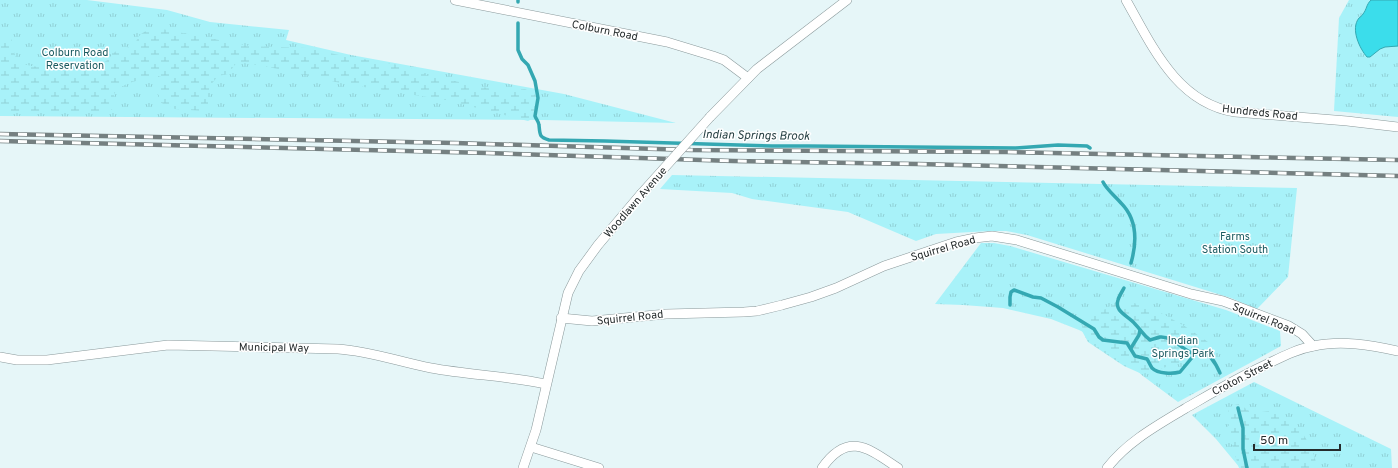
<svg xmlns="http://www.w3.org/2000/svg" width="1398" height="468" viewBox="0 0 1398 468" font-family="Overpass,sans-serif">
  <style>
    .grass { fill: url(#grass-tufts) }
    .wetland { fill: url(#wetland-marsh) }
    .water { fill: #3bddeb; stroke: #34a8b2 }
    .lines { fill: none; stroke-linecap: round; stroke-linejoin: round }
    .stream { stroke: #34a8b2; stroke-width: 3.5 }
    .minor-casing { stroke: #8a999b; stroke-width: 10 }
    .minor { stroke: #fff; stroke-width: 9 }
    .rail-casing { stroke: #758081; stroke-width: 4.5 }
    .rail { stroke: #fff; stroke-width: 3; stroke-dasharray: 9; stroke-linecap: butt }
    .minor-bridge-casing { stroke: #8a999b; stroke-width: 10; stroke-linecap: butt }
    .minor-bridge { stroke: #fff; stroke-width: 9 }
    .labels { text-anchor: middle; stroke-width: 3; stroke-linejoin: round; paint-order: stroke }
    .street-label { font-size: 11px; fill: #252b2c; stroke: #fff }
    .park-label { font-size: 11px; fill: #1b5b61; stroke: #fff }
    .water-label { font-size: 12px; font-style: italic; fill: #263f42; stroke: #fff }
  </style>
  <defs>
    <pattern id="grass-tufts" width="24" height="20" patternUnits="userSpaceOnUse"><rect width="24" height="20" fill="#a8f2f9"/><path d="M3 7l-1-3M5 7V3M7 7l1-3M15 17l-1-3M17 17v-4M19 17l1-3" fill="none" stroke="#90d0d6"/></pattern>
    <pattern id="wetland-marsh" width="20" height="14" patternUnits="userSpaceOnUse"><rect width="20" height="14" fill="#a8f2f9"/><path d="M1 5h8M5 5V1M11 12h8M15 12V8" fill="none" stroke="#90d0d6"/></pattern>
  </defs>
  <rect width="100%" height="100%" fill="#e6f6f8"/>
  <g class="grass">
    <polygon points="0,0 87,0 167,10 210,22 289,30 286,40 351,55 564,94 676,123 543,120 0,116"/>
    <polygon points="1349,0 1398,0 1398,117 1334,111 1339,18"/>
    <polygon points="672,175 1297,188 1288,277 1257,309 1231,298 1027,235 1006,231 990,231 936,234 916,241 848,212 752,199 732,193 660,189"/>
    <polygon points="981,243 994,243 1010,246 1226,310 1280,331 1281,346 1178,402 1143,376 1104,342 1079,330 1051,319 1003,308 963,305 935,304"/>
    <polygon points="1254,382 1391,449 1392,468 1240,468 1216,439 1192,415"/>
  </g>
  <g class="wetland">
    <path d="M162 29 250 46 307 48 339 55 405 66 426 75 502 91 525 89 533 93 536 96 537 103 530 120 528 121 446 100 345 84 264 66 237 62 228 74 218 76 210 86 208 94V107L207 110 203 111 175 109 159 102 158 93 163 78 159 76C147 78 117 83 114 95 113 98 114 104 114 108L106 113 0 111V35L7 34C17 41 10 57 21 63 33 70 95 69 106 61 111 57 114 51 120 49 125 47 128 49 132 46 136 43 137 39 139 36 145 29 154 30 162 29Z"/>
    <polygon points="1129,301 1163,314 1186,327 1208,342 1210,346 1209,353 1166,367 1142,374 1124,366 1088,342 1082,331 1083,316 1106,309 1116,302"/>
    <path d="M1239 404C1244 406 1247 411 1252 412 1260 414 1269 409 1277 412 1281 414 1292 421 1295 424 1305 434 1316 455 1317 468H1239L1229 435 1227 421 1229 408 1234 405Z"/>
  </g>
  <path class="water" d="M1371 0H1398V46L1385 47 1380 49 1370 57H1367C1360 49 1350 29 1359 18 1360 17 1362 16 1363 14 1367 9 1366 5 1371 0Z"/>
  <g class="lines">
    <g class="stream">
      <polyline points="518,2 518,0"/>
      <path d="M518 23V50L522 59 528 65 535 81 538 98 535 116C536 119 539 122 539 125 540 135 539 137 549 140L605 141 772 146H808L1016 148 1058 145 1087 146 1090 148"/>
      <path d="M1103 182C1107 190 1115 196 1121 203 1138 220 1137 242 1131 263"/>
      <path d="M1124 288C1122 292 1119 296 1118 300 1114 312 1129 316 1135 324 1141 330 1143 335 1150 340 1153 339 1157 338 1160 337 1173 336 1183 351 1195 354L1202 351C1211 354 1216 364 1220 373"/>
      <path d="M1010 305V297L1011 292 1014 290 1033 297 1041 298 1058 307 1094 329 1099 337 1103 340 1127 343 1135 356 1147 359C1149 362 1150 365 1152 368 1158 374 1173 374 1180 372L1195 354"/>
      <polyline points="1131,348 1139,335 1140,330"/>
      <polyline points="1238,408 1243,428 1243,449 1247,468"/>
    </g>
    <g class="minor-casing">
      <g id="minor">
        <polyline points="455,0 667,42 713,56 724,60 748,78"/>
        <path d="M1126 0C1152 46 1177 103 1235 112L1347 121 1398 127"/>
        <polyline points="710,117 757,69 847,0"/>
        <polyline points="561,318 592,321 666,314 744,312 757,311 782,305 811,297 836,288 884,266 956,242 975,238 992,236 1017,240 1191,294 1223,301 1289,326 1302,334 1313,346"/>
        <path d="M0 357 17 360H47L168 345 338 349C370 351 399 362 431 368 469 375 508 376 546 384"/>
        <polyline points="531,447 599,468"/>
        <polyline points="523,468 536,430 568,293 579,271 598,245 641,194"/>
        <path d="M822 468C848 431 868 448 898 468"/>
        <path d="M1107 468C1128 441 1158 425 1186 408 1212 393 1237 378 1263 366 1280 358 1296 349 1314 346 1341 340 1371 345 1398 351"/>
      </g>
    </g>
    <use href="#minor" class="minor"/>
    <g class="rail-casing">
      <g id="rail">
        <polyline points="0,134 455,143 691,150 1007,152 1398,160"/>
        <polyline points="0,141 487,153 733,161 918,164 1398,176"/>
      </g>
    </g>
    <use href="#rail" class="rail"/>
    <g class="minor-bridge-casing">
      <polyline id="minor-bridge" points="641,194 710,117"/>
    </g>
    <use href="#minor-bridge" class="minor-bridge"/>
  </g>
  <g class="labels">
    <g class="street-label">
      <text transform="translate(605 30) rotate(11)" y="4">Colburn Road</text>
      <text transform="translate(1260 112) rotate(6)" y="4">Hundreds Road</text>
      <text transform="translate(635 202) rotate(-49)" y="4">Woodlawn Avenue</text>
      <text transform="translate(943 248) rotate(-16)" y="4">Squirrel Road</text>
      <text transform="translate(630 317) rotate(-6)" y="4">Squirrel Road</text>
      <text transform="translate(1264 318) rotate(22)" y="4">Squirrel Road</text>
      <text transform="translate(274 347) rotate(1)" y="4">Municipal Way</text>
      <text transform="translate(1242 377) rotate(-27)" y="4">Croton Street</text>
    </g>
    <g class="park-label">
      <text x="75" y="56">Colburn Road<tspan x="75" dy="13">Reservation</tspan></text>
      <text x="1235" y="240">Farms<tspan x="1235" dy="13">Station South</tspan></text>
      <text x="1183" y="344">Indian<tspan x="1183" dy="13">Springs Park</tspan></text>
    </g>
    <g class="water-label">
      <text transform="translate(756 135) rotate(1)" y="4">Indian Springs Brook</text>
    </g>
  </g>
  <path d="M1254 444v6h86v-6" fill="none" stroke="#252b2c" stroke-width="2"/>
  <text x="1260" y="444" font-size="12" fill="#252b2c" stroke="#ffffff" stroke-width="3" paint-order="stroke">50 m</text>
</svg>
